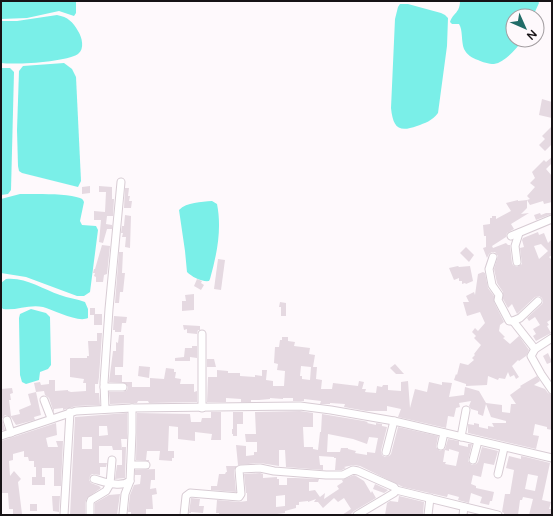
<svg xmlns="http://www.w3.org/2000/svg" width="553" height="516" viewBox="0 0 553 516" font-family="'Varela Round',sans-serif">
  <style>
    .water { fill: #7aefe8 }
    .building { fill: #e5d9e1; fill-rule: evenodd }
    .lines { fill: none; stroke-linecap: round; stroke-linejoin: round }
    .minor-casing { stroke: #d8ccd4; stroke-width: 9 }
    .minor { stroke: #fff; stroke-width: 7 }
  </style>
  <rect width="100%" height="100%" fill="#fef9fc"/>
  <g class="water">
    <polygon points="1,1 76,1 76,13 74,16 59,11 27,18 1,19"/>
    <path d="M460 1H538L539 3 533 16H513V40H523C516 49 505 62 494 64 489 64 482 62 478 60 472 58 467 55 464 49 461 41 463 30 459 24H452L450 22C453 13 460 13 460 1Z"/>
    <path d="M400 4H408L441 13 445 15 448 18 447 46 438 113C432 121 425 123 417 126 398 133 393 127 391 108L395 19 398 7Z"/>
    <path d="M57 15C68 17 73 22 78 31 82 37 85 49 78 54 66 62 16 65 1 63V21H17Z"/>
    <polygon points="64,63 72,69 76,77 81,181 78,187 22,173 19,171 18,166 17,130 19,71 23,66"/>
    <polygon points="1,68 10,68 14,72 11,190 8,194 1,195"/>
    <path d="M20 194C35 194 68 193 80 198 83 199 83 200 84 202L80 221 82 225 96 226 98 230 90 292 84 296H77L26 277 1 273V199Z"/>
    <path d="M212 201 217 204C222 229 217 254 210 279L209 281C202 282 192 277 187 272L185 251 179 210C187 202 201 202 212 201Z"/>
    <path d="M6 279C26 277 42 289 60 295 68 298 77 299 85 302L88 309V318C78 323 54 310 43 307 29 304 16 311 3 309L1 307V283Z"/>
    <polygon points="31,309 46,313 50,317 51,365 48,369 40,372 39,380 26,384 22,382 20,375 19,318 20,314"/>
  </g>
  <g class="building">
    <polygon points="542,99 552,102 552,118 539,115"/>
    <polygon points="552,126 552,144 545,151 539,145 545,139 542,136"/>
    <polygon points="552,157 552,163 546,169 552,176 552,202 544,204 543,201 530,205 527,200 530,199 527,196 535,187 530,183 535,178 532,172 544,160 546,162"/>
    <polygon points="90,186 90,193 82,194 82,187"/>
    <polygon points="99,186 112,187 112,199 114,199 113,216 107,216 106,224 112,225 112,229 107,229 103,243 99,242 101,220 94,220 94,211 105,212 106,192 99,192"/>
    <polygon points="125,188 129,188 128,196 130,196 129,201 132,201 131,208 124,208"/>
    <path d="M518 200V201L527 200V208L521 214 529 213 511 224 514 229 507 233 506 237 492 246 493 248 506 243 508 245H510L512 263 513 265 517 267 522 264 520 248 524 247 522 240 523 238 538 232 539 235 544 233 548 243 552 239V255L549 257 552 260V319L547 322 549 325 547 326 551 333 536 341 533 336 536 334 533 329 540 325 535 317 529 321 527 318 542 304 543 302 542 298 539 296 535 297 517 314 512 304 508 308 503 299V292L497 283 494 269 498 256 495 252H492L489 254 487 258 483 248 486 247V236H484L483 225 490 224V218H492V216H496V219L511 211 506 203ZM541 244 548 251 539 259 534 246Z"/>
    <polygon points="540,213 541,215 546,213 552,213 552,214 536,220 534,215"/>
    <polygon points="125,215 131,216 130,248 125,247 126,237 122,237 123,233 121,233 122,226 124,226"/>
    <polygon points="102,245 110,246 107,274 104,275 103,282 96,282 96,277 94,276 95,273 93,273 94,269 95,269"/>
    <polygon points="466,247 474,255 469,262 460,253"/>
    <polygon points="119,252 123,252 122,273 125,273 123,292 120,292 119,303 115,303"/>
    <polygon points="218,259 225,260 221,290 214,289"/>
    <polygon points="458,266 459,267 470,266 473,281 466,284 465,283 462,284 462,281 459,281 459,278 454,280 449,268"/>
    <polygon points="483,272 485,273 488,288 494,296 494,302 504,322 500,325 499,331 505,337 503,338 510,344 519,336 529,350 526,356 519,361 518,360 512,366 519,377 516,379 514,375 510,377 508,372 505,379 499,378 498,380 488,376 487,385 466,386 466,384 454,380 456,374 457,375 460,363 468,365 474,360 472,358 475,355 474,354 481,345 474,338 476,336 472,332 475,328 478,331 485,323 480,312 467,316 463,302 469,302 466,296 474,292 475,295 478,274"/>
    <polygon points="197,279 202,281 201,283 204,285 201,290 194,286"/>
    <polygon points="194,294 194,310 182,311 182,301 186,301 185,295"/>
    <polygon points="280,302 286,303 286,316 281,316 281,307 279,307"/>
    <polygon points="90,308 95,308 95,314 102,314 102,325 94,325 94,315 90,315"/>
    <polygon points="114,316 127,317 126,323 122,323 121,332 115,332 115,330 113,330"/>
    <polygon points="183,325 200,326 200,330 198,330 197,334 187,333 187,329 184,330"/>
    <polygon points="97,333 102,333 99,377 98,384 95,384 95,393 99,393 100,405 76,406 63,410 63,408 54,409 54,413 49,398 45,395 44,391 36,392 41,415 34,417 35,420 16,425 11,417 5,415 2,419 5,430 2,430 1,389 12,388 13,393 10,394 11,400 9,400 11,416 20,414 19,410 31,405 28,394 36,392 34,383 40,382 41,385 49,384 49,380 55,380 55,391 68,390 68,391 71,392 86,391 86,383 83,383 84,379 70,377 70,358 87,358 87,356 89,356 88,341 97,341"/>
    <polygon points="119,335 124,335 123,367 115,367 115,375 122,375 122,382 132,382 132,387 150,387 150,378 164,379 166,368 174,369 174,372 176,372 175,378 181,379 180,384 194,384 194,392 197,391 197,402 149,403 148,401 138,401 137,403 110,404 109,392 123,392 127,390 128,387 125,383 109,382 113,351 116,351 116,342 118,343"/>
    <path d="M282 337H288V341L295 342 294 346 310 348 309 354 315 355 313 367H317L316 379 322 380 321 389H332L333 383 358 386 359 381 364 382 362 389H366L365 392 376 393 377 386 382 387 383 385H388V390L401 391V382L408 381 410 408 415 389 427 392 429 382 442 385V382L452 383 449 397 464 395 465 387 479 391 486 403 502 405V412L510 413 511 404H516L510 395 521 387 520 386 537 376 540 381 534 385 545 389 548 393 552 395V430L547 429V427L535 424 533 435 539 436 536 449 468 433V424L474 425V423L479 424V427L488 429V426L494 427 492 423H506V421L491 417 486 404 483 416 478 414V411L471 409 469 406 471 401 459 403 460 407 456 408 454 417 448 416 446 428 398 417 401 409 387 406V411H366L344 407 345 404 330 403V404H320L321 401 304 399V401H293V398H283V399L270 398V399L259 400H251V402H241V399L226 398V402H207L208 377H217V370L228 371V373H240V376L255 377V375L262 376V370H267L266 380 273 381V386H284L285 371 277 370 278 364 274 363 275 347H279L280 340H282ZM301 366 311 367 310 380 302 379V376H300Z"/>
    <polygon points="192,346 197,346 197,358 190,357 190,361 175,361 175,358 184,357 185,348 192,348"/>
    <polygon points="548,353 552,362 547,364 543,356"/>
    <polygon points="207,359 214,359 216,367 207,367"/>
    <polygon points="395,364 404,374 396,374 390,368"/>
    <polygon points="139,366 150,367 149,378 138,376"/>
    <path d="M300 411 313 413V427H303L304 447H313V449L318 450 320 432H321L322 414 364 421 368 422 367 423 376 425V423L382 424V426L387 427 381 451 382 455 385 457 389 456 391 454 398 427 438 436 436 447 440 451 445 449 448 439 459 441V445L468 447V444H472L468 461 472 465 476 464 478 462 482 447 498 451 494 465 484 463 481 477 473 475 471 484 476 486V488L494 492 492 501H490L489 505 480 503 482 497 471 493 469 503 458 500 459 497 448 494 447 497 403 487 360 466 354 465 344 467 346 468 342 470H335L336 458H334V457L319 456 320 465H323V470L286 467 285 450H279V466L260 463 238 465 236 445 246 446V456L254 455V452H257V442H246L245 434H256L255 412ZM328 434 353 439 367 444 369 437 378 438 375 453 367 452V455L355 453 356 451 348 449V448H341L340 452H327ZM449 449 459 452 456 466 445 464 446 462H443L445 450 449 451Z"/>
    <polygon points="211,412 221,412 221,440 211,440 212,434 195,432 195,441 178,439 178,427 169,426 168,451 174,451 174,458 172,458 172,461 159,460 160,451 147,451 146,460 149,460 149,461 136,460 137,413 190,414 191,422 201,422 202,418 211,418"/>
    <polygon points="233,412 243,412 243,424 237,424 237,436 233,436 233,434 232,434 232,429 233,429"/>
    <path d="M127 413V439H121L122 450H113L112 446H99V463H107L106 467H100V475L92 474 90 476 89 480 91 483 99 486 101 488 87 498 85 503V515H70L75 417ZM99 426H107L108 435 99 436ZM82 437H92V449H82Z"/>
    <polygon points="56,423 57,435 46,438 48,447 58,447 56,441 63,441 61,486 54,486 54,468 42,468 42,477 45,477 45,485 32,485 32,477 36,477 36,467 34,467 34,461 29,461 28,457 24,457 24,451 13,454 13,460 9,461 10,476 14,471 21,479 18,482 22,514 13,515 13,509 9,509 8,493 1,493 1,441"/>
    <polygon points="122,447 126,447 125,478 115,479 117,465 122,465"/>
    <path d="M509 456 521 459V456L526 457 550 463 542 500 551 502 549 509H552V515H529L533 499 523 497 522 500H520L518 515 510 514 509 515H504V513L502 512 505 494H510L514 470 506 468ZM528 474 538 476 535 491 525 489Z"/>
    <polygon points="226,466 237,466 234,470 236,492 211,490 211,486 217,486 219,474 225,474 226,472 227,472"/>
    <polygon points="155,469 155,480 151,480 150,489 156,488 157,494 152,495 153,509 146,509 146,515 131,515 131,512 128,512 130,495 134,485 140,484 141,475 135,475 135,470"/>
    <path d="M260 473 263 474V478L277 477V479H279V485H287V478H295L319 479 318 482H309V491L315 490 320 497 325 493 324 499 339 489 337 486 343 482 342 480 354 475 356 476 364 481 371 493 372 491 376 498 354 511 350 515H342L351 509 344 498 338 502 334 498 323 508 318 502H314L316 499 308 502V501L299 502V505H296V508L285 511V513L277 514V515H219V513H216L217 500 239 502 247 501V493H246L244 474ZM285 495V506L276 507V496Z"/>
    <polygon points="375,484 388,490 387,491 384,493 373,489"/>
    <polygon points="120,494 117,515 95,515 95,503 109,495"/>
    <polygon points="52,496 60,496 59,512 53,511"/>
    <polygon points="399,496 424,502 423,515 385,515 387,503 390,501 398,502"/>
    <polygon points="191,498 200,499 199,506 204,506 203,513 191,512 191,513 189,513"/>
    <rect x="30" y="504" width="7" height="7"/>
  </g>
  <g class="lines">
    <g class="minor-casing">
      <g id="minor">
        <polyline points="511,236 552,219"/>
        <polyline points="493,257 489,269 492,285 499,295 498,300 509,321 513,321"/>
        <polyline points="517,262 515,246 519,233"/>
        <polyline points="202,334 202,408"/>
        <polyline points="552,338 535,349 531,356 541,374 552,390"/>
        <polyline points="535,349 513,321 520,318 538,301"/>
        <polyline points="104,387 123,387"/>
        <polyline points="44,400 51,418"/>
        <polyline points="105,409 104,383 109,309 121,182"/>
        <polyline points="7,420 11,433"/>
        <polyline points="1,436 76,411 132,408 300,406 331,410 394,421 552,458"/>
        <polyline points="461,437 466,410"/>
        <polyline points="441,446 444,433"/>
        <polyline points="386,452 394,421"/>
        <polyline points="473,460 478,441"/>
        <polyline points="131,465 146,465"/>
        <polyline points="498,474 504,448"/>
        <path d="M94 479C105 482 120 488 130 481"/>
        <polyline points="123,514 125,494 130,481 132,433 132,408"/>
        <polyline points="64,515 70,412"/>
        <polyline points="90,515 90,503 91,500 106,491 110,484 112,460"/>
        <polyline points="184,515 186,496 190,493 239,497 241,494 239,470 241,469 260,468 274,471 326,475 343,475 353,470 358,471 394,487 396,490"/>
        <polyline points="357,515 394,493 396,490 498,515"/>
        <polyline points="428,515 430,498"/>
        <polyline points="463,515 464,507"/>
      </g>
    </g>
    <use href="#minor" class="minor"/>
  </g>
  <rect width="553" height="516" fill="none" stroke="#171316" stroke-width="4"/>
  <g transform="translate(525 28) rotate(135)"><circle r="19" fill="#fef9fc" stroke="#a29da0"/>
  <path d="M0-3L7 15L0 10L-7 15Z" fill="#216c68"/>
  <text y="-6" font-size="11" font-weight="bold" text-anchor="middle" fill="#171316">N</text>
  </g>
</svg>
